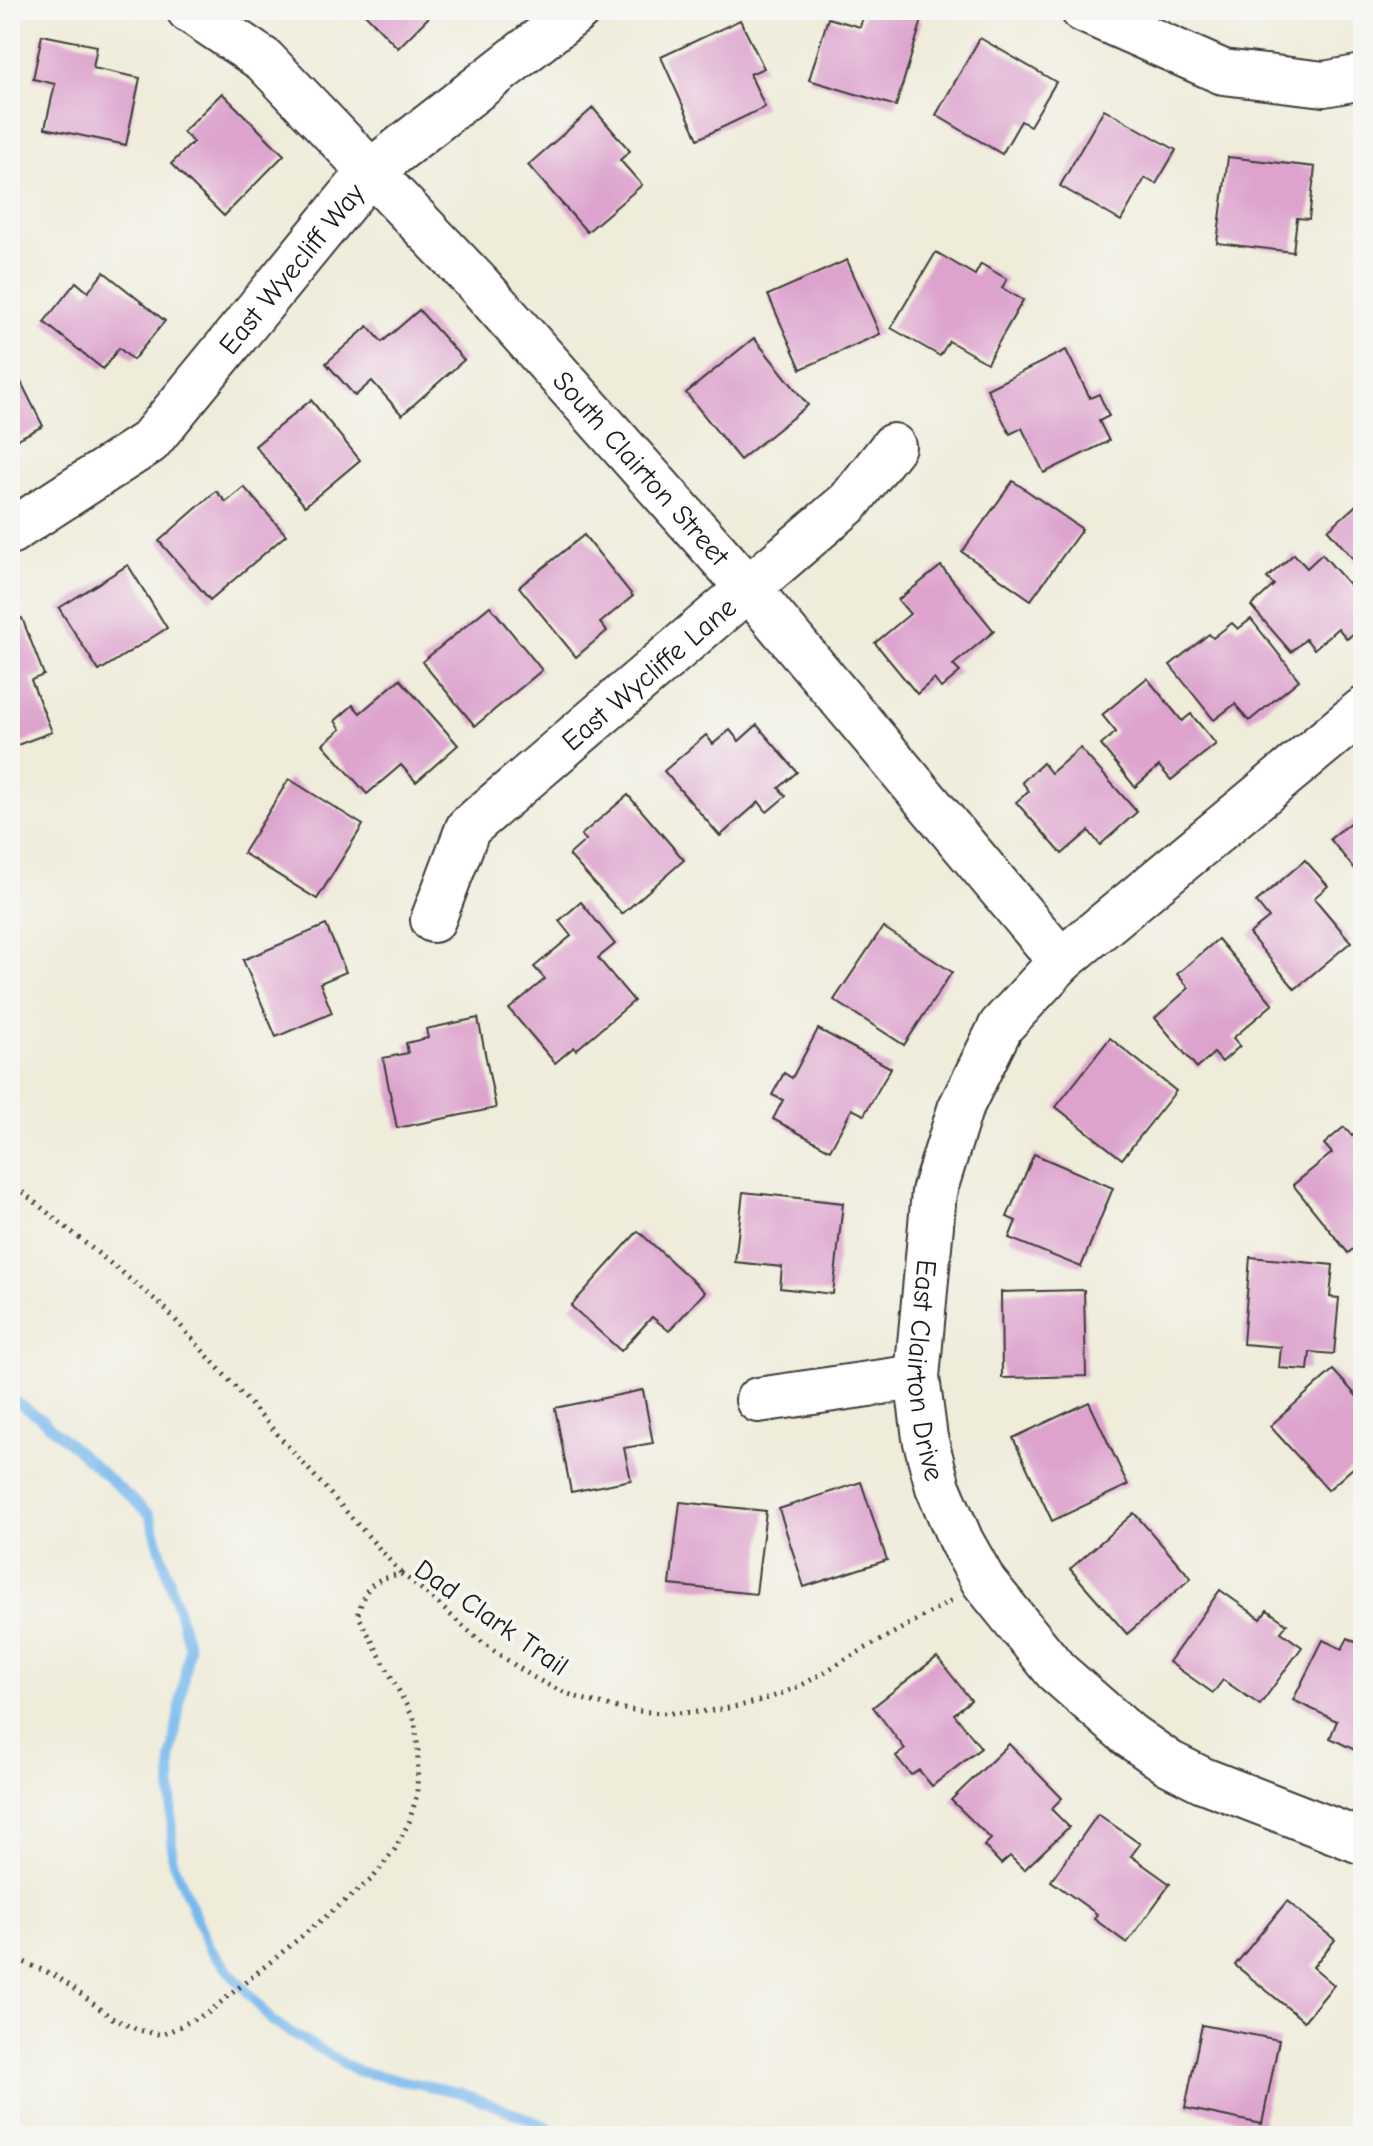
<svg xmlns="http://www.w3.org/2000/svg" width="1373" height="2146" viewBox="0 0 1373 2146" font-family="'Comic Neue',sans-serif">
  <style>
    .lines { fill: none; stroke-linecap: round; stroke-linejoin: round }
    .stream { stroke: #79baed; stroke-width: 10 }
    .building { fill: #dda3cd }
    .minor-casing { stroke: #3c3b38; stroke-width: 48 }
    .path { stroke: #3c3b38; stroke-width: 5; stroke-dasharray: 2 6; stroke-linecap: butt }
    .minor { stroke: #fff; stroke-width: 44 }
    .labels { text-anchor: middle; stroke-width: 8; stroke-linejoin: round; paint-order: stroke }
    .street-label { font-size: 28px; fill: #1c1c1c; stroke: #f6f6f2 }
  </style>
  <rect width="100%" height="100%" fill="#f6f6f2"/>
  <filter id="ink" filterUnits="userSpaceOnUse"><feTurbulence type="fractalNoise" baseFrequency=".0125" numOctaves="2"/><feDisplacementMap in="SourceGraphic" scale="16" xChannelSelector="R" yChannelSelector="G"/><feConvolveMatrix kernelMatrix="1 2 1 2 8 2 1 2 1" color-interpolation-filters="sRGB"/></filter>
  <filter id="wash" filterUnits="userSpaceOnUse"><feTurbulence type="fractalNoise" baseFrequency=".006" numOctaves="4" result="noise"/><feDisplacementMap in="SourceGraphic" scale="32" xChannelSelector="R" yChannelSelector="G"/><feGaussianBlur stdDeviation="1.8" result="paint"/><feColorMatrix in="noise" values="0 0 0 0 0 0 0 0 0 0 0 0 0 0 0 0 0 1.4 0 .05"/><feComposite in="paint" operator="in"/></filter>
  <g filter="url(#wash)">
    <rect width="100%" height="100%" fill="#efecda"/>
    <g class="lines">
      <polyline class="stream" points="10,1398 39,1417 150,1515 189,1647 171,1760 172,1859 209,1948 273,2022 357,2071 462,2093 547,2126 557,2136"/>
    </g>
    <g id="blocks">
      <g class="building">
        <polygon points="361,10 436,10 398,48"/>
        <polygon points="865,10 889,10 922,20 896,106 809,80 828,18 860,27"/>
        <polygon points="740,20 764,68 750,74 765,107 698,139 661,57"/>
        <polygon points="42,35 97,46 93,68 140,78 126,145 45,128 55,84 33,79"/>
        <polygon points="980,38 1056,82 1030,126 1021,121 1002,154 936,115"/>
        <polygon points="222,93 284,155 224,216 171,164 193,142 183,132"/>
        <polygon points="593,108 630,151 620,160 642,185 587,232 528,165"/>
        <polygon points="1104,109 1176,150 1156,184 1145,178 1121,221 1060,186"/>
        <polygon points="1228,157 1315,167 1309,219 1297,218 1293,252 1217,243"/>
        <polygon points="936,252 975,275 981,264 1007,279 1002,288 1023,300 987,363 949,341 940,356 891,328"/>
        <polygon points="847,260 880,334 801,369 768,295"/>
        <polygon points="104,272 165,321 133,360 119,348 103,369 44,322 76,282 88,292"/>
        <polygon points="419,310 464,360 402,415 372,381 355,396 326,363 368,326 382,342"/>
        <polygon points="754,338 808,405 740,460 686,393"/>
        <polygon points="1066,350 1090,398 1099,394 1109,416 1099,421 1109,441 1044,473 1022,428 1010,434 987,389"/>
        <polygon points="10,360 43,426 10,443"/>
        <polygon points="311,400 360,460 305,506 255,446"/>
        <polygon points="1013,481 1082,529 1031,600 962,552"/>
        <polygon points="244,487 286,535 210,600 159,541 216,491 226,502"/>
        <polygon points="1363,499 1363,570 1328,530"/>
        <polygon points="584,535 633,596 600,623 607,631 576,657 519,587"/>
        <polygon points="1294,554 1307,568 1322,554 1363,600 1363,625 1347,639 1338,628 1314,649 1306,639 1291,652 1251,606 1274,585 1267,578"/>
        <polygon points="128,565 167,628 99,671 59,608"/>
        <polygon points="941,566 994,631 953,665 960,672 941,688 934,679 917,694 875,643 910,614 898,600"/>
        <polygon points="490,606 542,670 475,726 422,662"/>
        <polygon points="22,618 44,675 31,680 52,732 12,747 10,623"/>
        <polygon points="1251,619 1299,680 1249,721 1235,704 1214,720 1170,665 1209,634 1213,638 1232,623 1238,629"/>
        <polygon points="1147,678 1182,721 1191,714 1216,744 1171,780 1159,766 1135,787 1101,745 1116,732 1102,715"/>
        <polygon points="400,679 458,745 416,782 401,765 367,794 323,744 341,729 335,721 353,705 360,713"/>
        <polygon points="757,725 797,772 779,788 786,796 767,812 759,802 720,836 664,771 706,735 713,744 730,730 739,741"/>
        <polygon points="1080,748 1137,812 1100,845 1089,831 1062,854 1016,802 1029,791 1022,782 1043,763 1051,773"/>
        <polygon points="289,779 363,825 317,899 243,853"/>
        <polygon points="628,795 684,860 622,914 569,855 586,840 581,835"/>
        <polygon points="1363,812 1363,880 1330,839"/>
        <polygon points="1305,860 1328,886 1314,898 1351,942 1295,989 1249,934 1269,918 1256,902"/>
        <polygon points="581,902 615,944 598,958 634,1001 576,1050 574,1047 555,1063 509,1009 545,979 534,967 571,936 559,921"/>
        <polygon points="326,925 346,972 320,983 332,1013 276,1037 243,960"/>
        <polygon points="883,927 952,972 904,1045 834,1000"/>
        <polygon points="1218,939 1273,1004 1233,1038 1240,1046 1222,1062 1214,1053 1197,1068 1155,1018 1189,988 1177,974"/>
        <polygon points="478,1018 496,1108 397,1128 383,1058 408,1053 406,1043 428,1038 426,1029"/>
        <polygon points="818,1029 891,1068 864,1115 852,1109 830,1150 773,1119 783,1100 772,1095 784,1073 792,1078"/>
        <polygon points="1110,1038 1176,1091 1122,1159 1056,1107"/>
        <polygon points="1344,1127 1352,1136 1363,1127 1363,1241 1348,1253 1293,1185 1332,1153 1324,1144"/>
        <polygon points="1034,1154 1113,1188 1081,1267 1009,1238 1016,1221 1007,1217"/>
        <polygon points="743,1192 843,1203 833,1294 780,1288 782,1267 735,1262"/>
        <polygon points="638,1231 705,1292 669,1331 652,1317 621,1351 571,1306"/>
        <polygon points="1250,1257 1333,1265 1330,1297 1339,1298 1334,1354 1310,1352 1308,1370 1279,1368 1281,1347 1243,1344"/>
        <polygon points="1084,1290 1086,1376 1002,1378 1001,1292"/>
        <polygon points="1333,1370 1363,1403 1363,1459 1328,1490 1270,1426"/>
        <polygon points="643,1390 653,1443 624,1448 631,1480 571,1492 555,1408"/>
        <polygon points="1089,1402 1128,1485 1052,1521 1013,1438"/>
        <polygon points="861,1482 887,1560 804,1587 779,1509"/>
        <polygon points="680,1502 766,1511 756,1594 670,1585"/>
        <polygon points="1134,1513 1191,1578 1127,1634 1070,1569"/>
        <polygon points="1220,1590 1261,1619 1267,1610 1287,1624 1281,1632 1302,1647 1260,1705 1223,1680 1213,1693 1169,1662"/>
        <polygon points="1348,1638 1363,1646 1363,1754 1330,1738 1337,1721 1293,1700 1323,1640 1342,1649"/>
        <polygon points="937,1657 971,1700 954,1714 981,1748 932,1786 919,1770 911,1775 896,1756 905,1749 873,1707"/>
        <polygon points="1009,1744 1062,1798 1051,1809 1069,1827 1024,1870 1010,1856 1001,1864 984,1846 991,1839 951,1800"/>
        <polygon points="1098,1814 1140,1844 1131,1856 1170,1884 1127,1943 1094,1919 1097,1914 1051,1881"/>
        <polygon points="1287,1901 1335,1940 1313,1967 1334,1985 1304,2021 1235,1965"/>
        <polygon points="1202,2025 1279,2040 1262,2124 1185,2108"/>
      </g>
    </g>
  </g>
  <g filter="url(#ink)">
    <use href="#blocks" fill-opacity="0" stroke="#3c3b38" stroke-width="2"/>
    <g class="lines">
      <g class="minor-casing">
        <g id="minor">
          <path id="s1" d="M189 10 264 60 478 284 749 589 1061 961"/>
          <polyline points="1083,10 1223,72 1324,84 1363,77"/>
          <path id="s2" d="M10 532 149 442 370 172 578 10"/>
          <path id="s3" d="M1363 710 1061 961 1001 1026 960 1109 934 1192 917 1377 925 1438 938 1487 961 1541 984 1582 1056 1671 1129 1735 1169 1763 1203 1780 1363 1842"/>
          <path id="s4" d="M433 920 468 828 849 502 893 446"/>
          <polyline points="758,1400 917,1377"/>
        </g>
      </g>
      <g class="path">
        <polyline points="10,1182 163,1306 401,1573"/>
        <path d="M10 1956 58 1977 112 2018 138 2030 162 2035 209 2012 373 1878 395 1849 409 1822 417 1795 418 1752 415 1721 358 1615C365 1586 372 1579 401 1574 427 1591 447 1613 471 1633 490 1649 514 1665 535 1678 612 1722 712 1723 793 1689 811 1681 829 1669 846 1659 881 1640 917 1620 952 1600"/>
      </g>
      <use href="#minor" class="minor"/>
    </g>
  </g>
  <g class="labels">
    <g class="street-label">
      <text dy="10" stroke="none"><textPath href="#s2" startOffset="390">East Wyecliff Way</textPath></text>
      <text dy="10" stroke="none"><textPath href="#s1" startOffset="646">South Clairton Street</textPath></text>
      <text dy="10" stroke="none"><textPath href="#s4" startOffset="336">East Wycliffe Lane</textPath></text>
      <text dy="10" stroke="none"><textPath href="#s3" startOffset="840">East Clairton Drive</textPath></text>
      <text transform="translate(492 1617) rotate(35)" y="10">Dad Clark Trail</text>
    </g>
  </g>
  <rect width="1373" height="2146" fill="none" stroke="#f6f6f2" stroke-width="40"/>
</svg>
